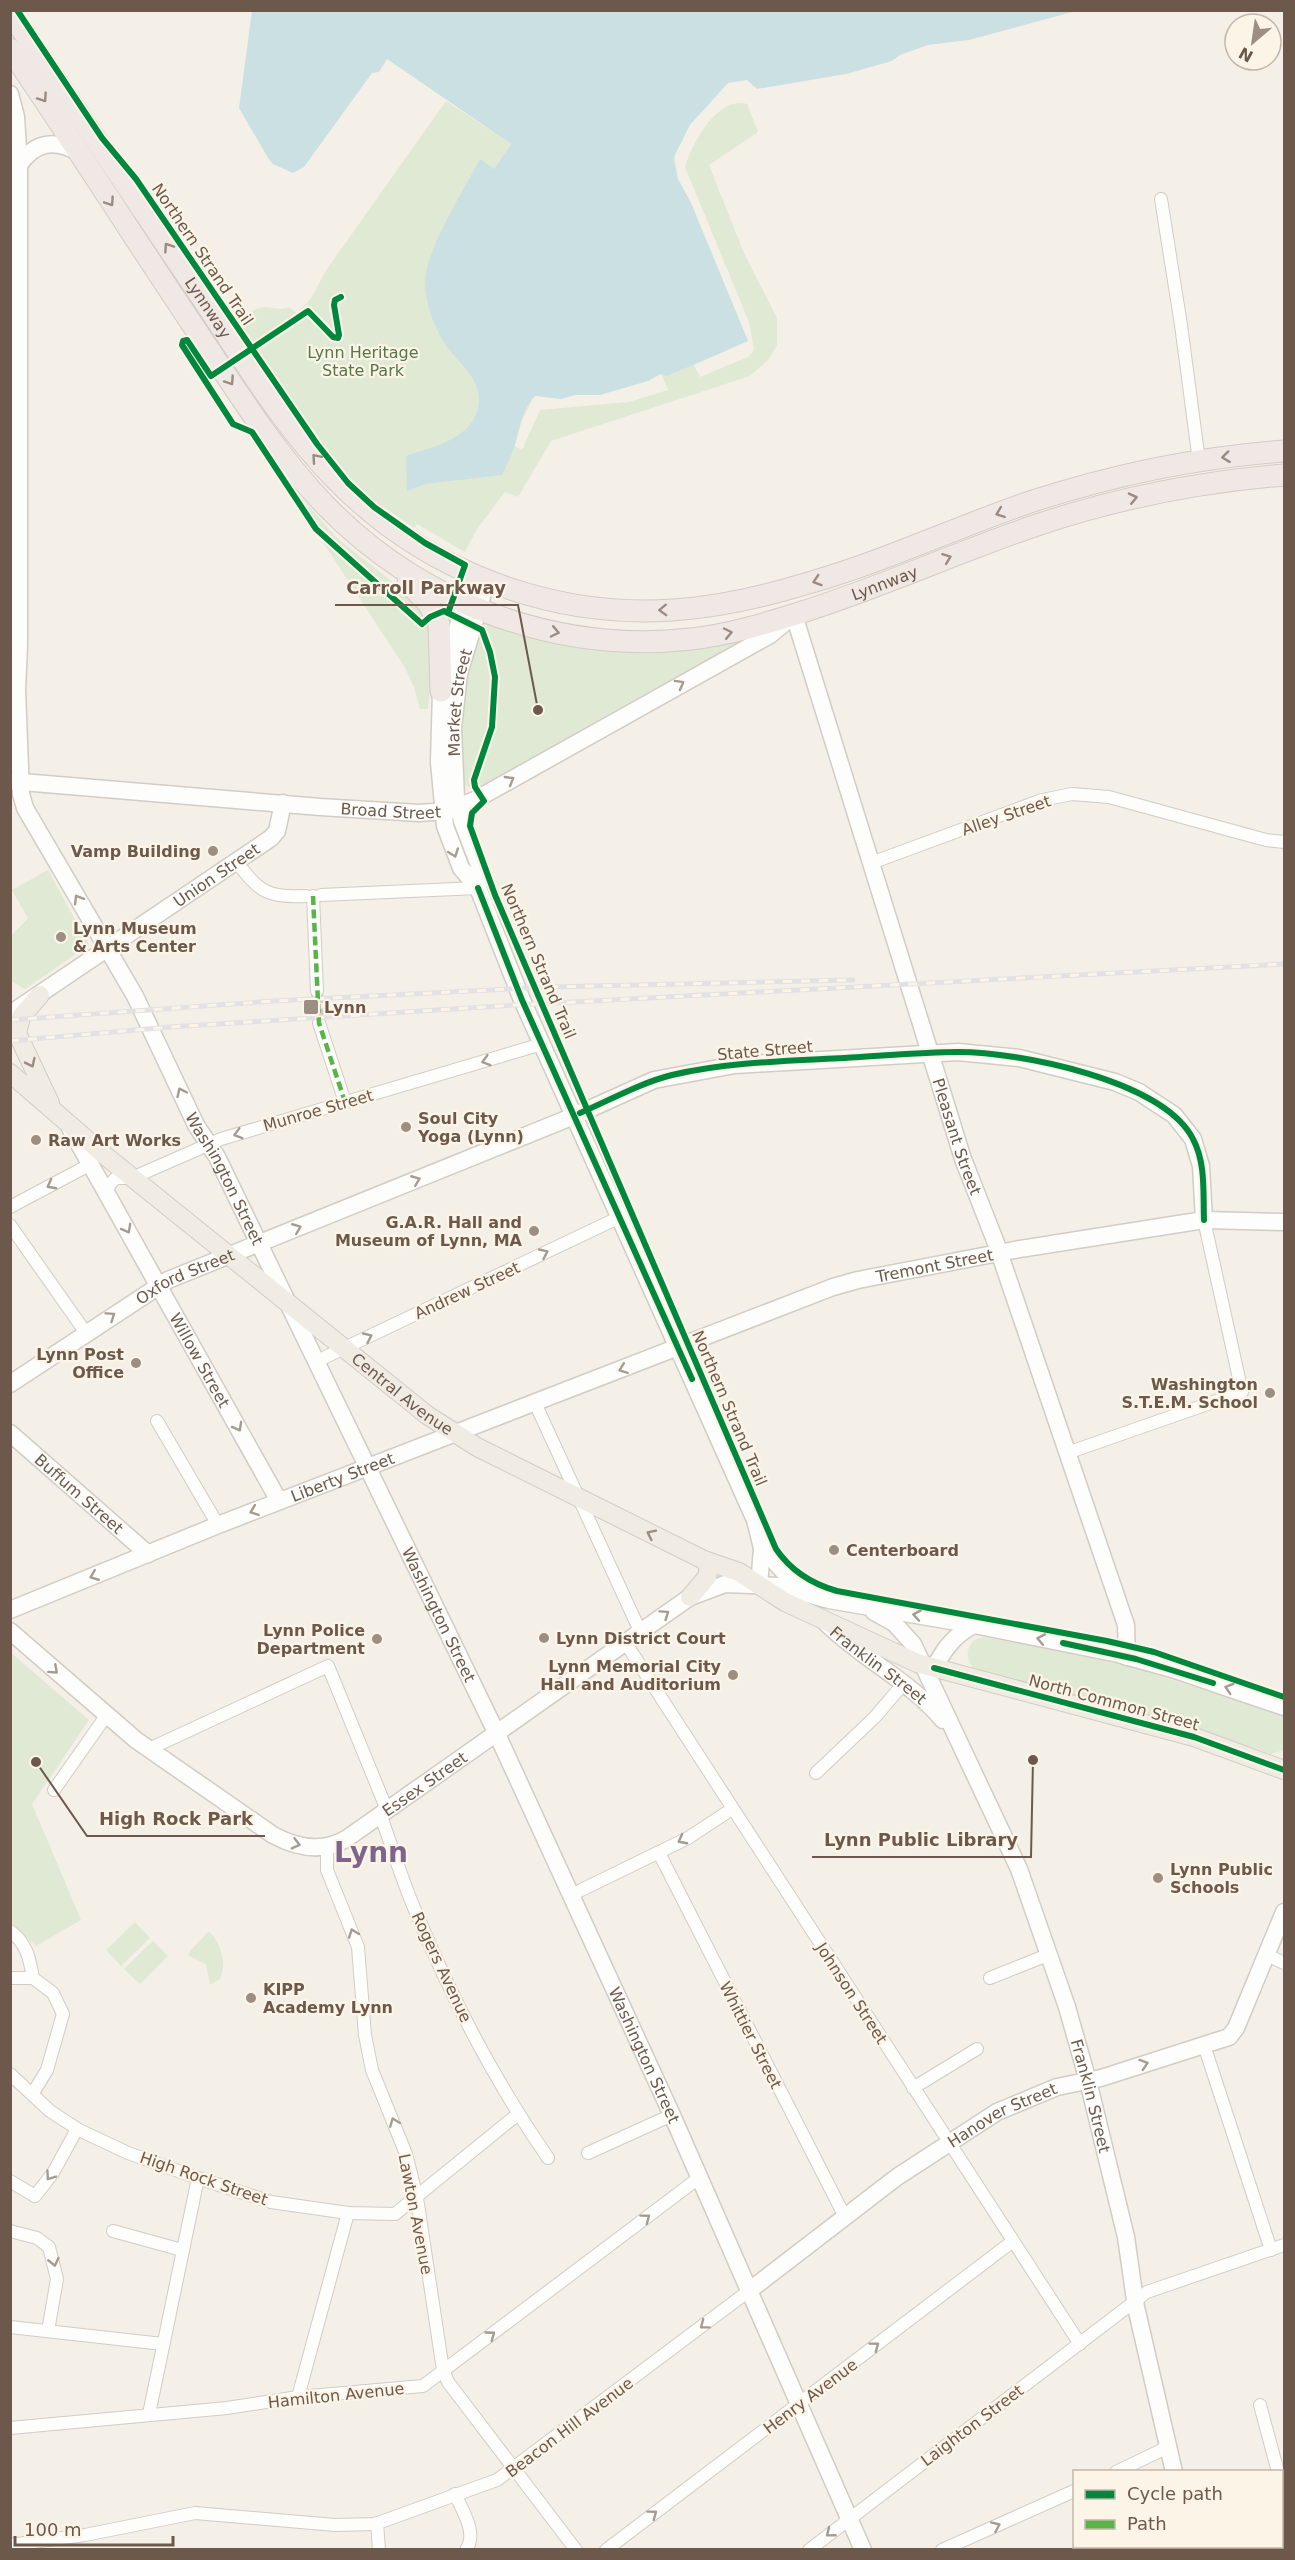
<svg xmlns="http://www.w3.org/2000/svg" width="1295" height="2560" viewBox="0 0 1295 2560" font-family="'DejaVu Sans',sans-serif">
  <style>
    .green { fill: #e0e9d3 }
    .water { fill: #cbe0e2 }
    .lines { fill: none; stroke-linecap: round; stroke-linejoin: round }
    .street-tunnel { stroke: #d2cac0; stroke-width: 12; stroke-dasharray: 12 6; stroke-linecap: butt }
    .street-casing { stroke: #d2ccc4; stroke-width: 14 }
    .secondary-casing { stroke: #d2ccc4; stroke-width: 19 }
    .primary-casing { stroke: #d3cbc5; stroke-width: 20 }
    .highway-casing { stroke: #d3cbc5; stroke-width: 23 }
    .street { stroke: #fdfdfb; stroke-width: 12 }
    .secondary { stroke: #fdfdfb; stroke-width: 16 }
    .primary { stroke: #f0ece4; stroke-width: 18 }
    .highway { stroke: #efe8e4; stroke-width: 21 }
    .rail-casing { stroke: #e3e1e3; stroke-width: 5 }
    .rail { stroke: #fcf5e7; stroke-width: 3; stroke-dasharray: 9; stroke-linecap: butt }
    .quiet { stroke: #59b447; stroke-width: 4.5; stroke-dasharray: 9 4.5; stroke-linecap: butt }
    .cycleway-casing { stroke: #fcf5e7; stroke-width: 10 }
    .cycleway { stroke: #00873e; stroke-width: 6 }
    .oneway { stroke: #9a8b81 }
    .oneway2 { stroke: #a79b91 }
    .oneway3 { stroke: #9b8c81 }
    .poi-dot { fill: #9c8e82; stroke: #fcf5e7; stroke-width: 2 }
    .labels { text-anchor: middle; stroke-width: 4.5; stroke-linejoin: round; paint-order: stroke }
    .street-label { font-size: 16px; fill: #6d594b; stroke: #fcf5e7 }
    .park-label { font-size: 16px; fill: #547848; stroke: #fcf5e7 }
    .poi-label { font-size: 16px; font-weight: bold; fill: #6d594b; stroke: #fcf5e7; text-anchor: start }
    .town-label { font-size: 28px; font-weight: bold; fill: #7e648a; stroke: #fcf5e7 }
    .leader { fill: none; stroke: #6d594b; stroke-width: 2 }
    .callout-dot { fill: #6d594b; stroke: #fcf5e7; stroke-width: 2 }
    .callout-label { font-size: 18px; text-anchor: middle; font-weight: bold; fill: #6d594b; stroke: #fcf5e7; stroke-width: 4.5; stroke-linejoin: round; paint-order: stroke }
  </style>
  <rect width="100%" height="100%" fill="#f4f0e7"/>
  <g class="green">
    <path d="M446 101 511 144 494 169 480 160 435 245 534 397 522 419 515 446 522 450 540 410 629 402 668 390 661 374 648 381 639 341 674 154 678 179 691 203 748 341 694 365 700 377 748 357 754 350 749 322 685 167C692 144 717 96 747 104L758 132 709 165 744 253 777 318V345L769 359 750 376 551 441 518 497 505 492 477 529 465 552 417 524 414 528C385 508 356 488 332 461 323 451 319 437 311 426 285 391 260 356 236 320 245 316 255 308 264 307 273 307 280 311 289 307L297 313 311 298 327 269Z"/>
    <polygon points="299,495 337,538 419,603 435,639 428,709 420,709 414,687 404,666 294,498"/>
    <polygon points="483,623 515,631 765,631 639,697 481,787 473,789 463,784 460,745 463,689 480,627"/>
    <polygon points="48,870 89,945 25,989 11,981 11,936 28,918 12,890"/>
    <path d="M984 1637 1129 1666 1279 1714 1284 1717V1750L1271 1754 1186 1725 974 1669C966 1659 965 1650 974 1640Z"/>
    <polygon points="10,1652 89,1720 32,1804 81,1920 36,1946 11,1922"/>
    <polygon points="135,1922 150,1938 121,1966 106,1950"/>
    <path d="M209 1931C220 1942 228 1964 220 1979L210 1985 206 1964 189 1956 190 1951Z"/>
    <polygon points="153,1941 168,1956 140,1984 124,1969"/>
  </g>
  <path class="water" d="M252 11V10L1076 11 969 40 928 45 900 55 892 61 846 74 757 89 747 80 728 83 690 125 673 159 678 179 691 203 748 341 667 376 660 374 648 381 600 395H575L561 399 535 396C523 407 520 428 515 444 512 455 507 465 502 475L425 484 407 491 406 456C422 450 442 446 457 436 478 423 486 399 472 377 463 364 451 354 443 341 433 324 426 304 425 285 424 252 464 190 480 159L494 169 511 144 387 59 379 72 372 73 304 167 293 173 273 164 268 158 239 108Z"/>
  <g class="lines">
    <polyline class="street-tunnel" points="317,991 319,1023"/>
    <g class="street-casing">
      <g id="street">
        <polyline points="1161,199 1181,325 1199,461"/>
        <path d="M237 862C258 892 269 898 306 896"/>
        <polyline points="871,863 1042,800 1072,794 1109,797 1266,840 1284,842"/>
        <polyline points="321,895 478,888"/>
        <polyline points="313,896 317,991"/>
        <polyline points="319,1023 345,1102"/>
        <polyline points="107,1192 110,1184 116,1178 132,1178 221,1139 542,1044"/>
        <polyline points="10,1207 91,1164"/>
        <polyline points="10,1225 86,1333"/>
        <polyline points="315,1362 620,1217"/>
        <polyline points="535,1403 640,1631"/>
        <polyline points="157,1421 218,1525"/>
        <polyline points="1067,1453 1242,1392 1204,1220"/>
        <polyline points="625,1642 1080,2344"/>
        <polyline points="149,1749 328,1666 387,1810"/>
        <polyline points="816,1773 875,1717 904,1683"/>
        <polyline points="54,1790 106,1716"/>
        <path d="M380 1814C393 1849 403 1884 418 1917 453 2001 496 2083 548 2158"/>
        <polyline points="327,1848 327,1870 358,1947 365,2035 372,2070 406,2154 417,2198 443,2370 448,2382 576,2550"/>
        <polyline points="659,1853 845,2217"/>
        <polyline points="571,1895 688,1838 732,1809"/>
        <path d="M10 1931C27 1943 30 1960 33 1978"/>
        <polyline points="1267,1955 1284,1963"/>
        <polyline points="10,1978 33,1978 53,1993 63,2014 47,2070 33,2093"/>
        <polyline points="990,1978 1050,1954"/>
        <polyline points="1204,2045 1271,2250"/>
        <polyline points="10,2074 50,2111 79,2130 128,2153 198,2178 271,2202 348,2213 395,2214 518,2114"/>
        <polyline points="913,2088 977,2049"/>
        <polyline points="588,2153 672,2115"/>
        <polyline points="10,2181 35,2196 53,2173 77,2129"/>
        <polyline points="10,2231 37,2238 49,2247 57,2279 48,2331"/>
        <polyline points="113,2231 182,2250"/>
        <polyline points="10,2327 163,2344"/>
        <polyline points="298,2397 348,2213"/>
        <polyline points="1260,2405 1278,2472"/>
        <polyline points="149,2414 198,2178"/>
        <polyline points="10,2428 227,2408 298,2397 423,2386 700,2177"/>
        <polyline points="1116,2472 1168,2447"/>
        <polyline points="1282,2483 1284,2491"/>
        <path d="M455 2494C462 2510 478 2533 466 2550"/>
        <polyline points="377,2523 379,2550"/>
        <polyline points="10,2545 85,2535 195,2513 335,2525 375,2524 497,2480 750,2290"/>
        <polyline points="606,2550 1013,2241"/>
        <polyline points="809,2550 1147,2292 1284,2245"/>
        <polyline points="942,2550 1074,2491"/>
      </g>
    </g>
    <g class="secondary-casing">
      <g id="secondary">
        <path id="s1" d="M10 94 16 117 19 165V645L17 690 21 794 25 808 135 996 196 1125 217 1157 496 1732 672 2115 863 2550"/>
        <path d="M19 165C35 142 54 139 78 152"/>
        <polyline points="481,578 468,597 460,619 447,661 441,691 439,762 445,826 461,868 478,888 522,1000 755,1520 762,1548 759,1586"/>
        <path id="s2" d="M10 781 320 807 419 813 447 811 475 800 770 635 794 615 963 1159 996 1243 1126 1625 1127 1657"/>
        <path id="s3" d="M478 888 479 865 462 821 456 798 453 728 459 674 482 597"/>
        <path id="s4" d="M10 1014 271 838 277 831 283 803"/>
        <path id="s5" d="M70 1128 279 1501"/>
        <path id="s6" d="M10 1384 168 1280 574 1116 654 1080 735 1065 958 1052 1019 1058 1115 1082 1139 1092 1174 1115 1193 1139 1201 1166 1204 1220"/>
        <path id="s7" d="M10 1433 148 1554"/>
        <polyline points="762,1548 784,1572 810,1591"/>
        <path id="s8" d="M10 1610 218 1525 833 1287 858 1280 1014 1250 1204 1220 1284 1222"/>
        <path id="s9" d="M874 1612 894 1623 913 1644 1019 1869 1067 2007 1088 2081 1126 2237 1136 2307 1174 2472"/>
        <path id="s10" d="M827 1624C864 1660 910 1681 943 1720"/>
        <path id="s11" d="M10 1631 136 1740 273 1835C297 1848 322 1853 346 1839L690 1597 725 1584 779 1586 829 1600 974 1625 1118 1654 1172 1669 1284 1707"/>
        <path d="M929 1678C940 1656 951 1636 974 1625"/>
        <path id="s12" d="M750 2290 897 2177 997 2112 1057 2087 1101 2078 1229 2037 1236 2028 1284 1912"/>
        <polyline points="1192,2546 1193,2550"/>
      </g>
    </g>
    <g class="primary-casing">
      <g id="primary">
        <polyline points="40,995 21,1017 17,1033 50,1103"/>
        <path id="s13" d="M10 1073 108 1158 427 1415 477 1447 704 1560 739 1572 785 1602 917 1663 1194 1737 1284 1770"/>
        <polyline points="690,1597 707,1577 709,1567 704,1560"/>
      </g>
    </g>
    <g class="highway-casing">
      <g id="highway">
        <path id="s14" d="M10 12C72 104 134 196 196 289 240 354 281 424 336 480 424 570 548 618 673 610 718 607 762 597 805 584 884 562 958 526 1036 500 1117 474 1200 457 1284 451"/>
        <path id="s15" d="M10 49C73 141 132 235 194 327 235 388 274 452 325 505 420 603 555 654 691 639 728 635 764 624 799 613 880 588 957 552 1037 525 1117 498 1200 482 1284 475"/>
        <polyline points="408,583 428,603 439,624 441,691"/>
      </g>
    </g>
    <use href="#street" class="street"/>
    <use href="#secondary" class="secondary"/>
    <use href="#primary" class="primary"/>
    <use href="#highway" class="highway"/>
    <g class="rail-casing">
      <g id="rail">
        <polyline points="10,1020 273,1001 549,987 853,980"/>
        <polyline points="10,1041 170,1027 500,1006 1284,964"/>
      </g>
    </g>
    <use href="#rail" class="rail"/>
    <polyline class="quiet" points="313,896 319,1023 345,1102"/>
    <g class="cycleway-casing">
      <g id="cycleway">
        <polyline points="17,10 102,138 136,179 317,444 348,483 374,507 425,543 465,565 448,613"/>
        <path d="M341 297 335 300 334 305 339 335 338 338 333 337 308 311 211 376 187 340 183 341 182 345 233 424 252 432 316 529 422 624 430 617 444 611 482 630 490 652 495 677 492 727 474 780 475 787 484 801 472 813 470 826 495 895 776 1549C791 1571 812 1584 837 1591L1107 1641 1154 1652 1284 1697"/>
        <polyline points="478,888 522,1000 692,1379"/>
        <path d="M580 1113C610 1100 640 1083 672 1075 728 1062 787 1061 844 1058 882 1056 920 1052 958 1052 1019 1052 1163 1080 1193 1139 1206 1163 1203 1194 1204 1220"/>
        <polyline points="1063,1643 1136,1659 1213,1683"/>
        <polyline points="934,1668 1194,1737 1284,1770"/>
      </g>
    </g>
    <use href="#cycleway" class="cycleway"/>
  </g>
  <defs><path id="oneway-chevron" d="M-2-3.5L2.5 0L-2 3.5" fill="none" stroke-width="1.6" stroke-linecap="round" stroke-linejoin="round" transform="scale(1.5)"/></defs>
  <g class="oneway">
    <use href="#oneway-chevron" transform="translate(43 98) rotate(56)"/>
    <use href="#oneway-chevron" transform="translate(110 202) rotate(56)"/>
    <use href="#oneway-chevron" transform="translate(168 247) rotate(-124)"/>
    <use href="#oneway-chevron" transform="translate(230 381) rotate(56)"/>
    <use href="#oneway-chevron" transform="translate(1226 457) rotate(173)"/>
    <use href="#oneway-chevron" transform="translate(316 458) rotate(-131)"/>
    <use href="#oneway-chevron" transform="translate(1133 498) rotate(-13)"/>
    <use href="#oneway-chevron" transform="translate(1000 513) rotate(159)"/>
    <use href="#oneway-chevron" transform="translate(947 558) rotate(-21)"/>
    <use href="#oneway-chevron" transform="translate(817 581) rotate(162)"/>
    <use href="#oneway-chevron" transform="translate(663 610) rotate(178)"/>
    <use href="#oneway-chevron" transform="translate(555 632) rotate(12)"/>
    <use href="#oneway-chevron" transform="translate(728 633) rotate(-12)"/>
  </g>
  <g class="oneway2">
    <use href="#oneway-chevron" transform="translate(680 684) rotate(-29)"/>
    <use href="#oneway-chevron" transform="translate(510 780) rotate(-30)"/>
    <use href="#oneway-chevron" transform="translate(454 853) rotate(70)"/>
    <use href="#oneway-chevron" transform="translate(78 899) rotate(-121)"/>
    <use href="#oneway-chevron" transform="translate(486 1061) rotate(164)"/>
    <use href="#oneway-chevron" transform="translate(181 1092) rotate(-115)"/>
    <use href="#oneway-chevron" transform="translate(238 1134) rotate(164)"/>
    <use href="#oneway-chevron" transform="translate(416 1180) rotate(-22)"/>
    <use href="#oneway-chevron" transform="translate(51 1185) rotate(152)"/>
    <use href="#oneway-chevron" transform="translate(297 1228) rotate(-22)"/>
    <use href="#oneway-chevron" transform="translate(127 1229) rotate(61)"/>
    <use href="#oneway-chevron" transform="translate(544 1253) rotate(-25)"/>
    <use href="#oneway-chevron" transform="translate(111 1316) rotate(-34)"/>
    <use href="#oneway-chevron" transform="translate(368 1337) rotate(-25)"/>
    <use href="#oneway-chevron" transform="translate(623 1369) rotate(159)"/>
    <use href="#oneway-chevron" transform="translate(238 1427) rotate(61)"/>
    <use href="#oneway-chevron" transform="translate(254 1511) rotate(159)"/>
    <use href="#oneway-chevron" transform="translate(94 1576) rotate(158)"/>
    <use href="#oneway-chevron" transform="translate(665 1614) rotate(-35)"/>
    <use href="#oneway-chevron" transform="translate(917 1615) rotate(-170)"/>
    <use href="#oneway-chevron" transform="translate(1041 1639) rotate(-169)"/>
    <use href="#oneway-chevron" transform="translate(54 1670) rotate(42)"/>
    <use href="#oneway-chevron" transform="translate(1229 1688) rotate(-162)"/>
    <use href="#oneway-chevron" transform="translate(682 1840) rotate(152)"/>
    <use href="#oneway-chevron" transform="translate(296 1844) rotate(15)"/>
    <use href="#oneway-chevron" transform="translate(353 1933) rotate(-110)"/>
    <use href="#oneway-chevron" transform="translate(1144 2064) rotate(-18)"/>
    <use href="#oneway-chevron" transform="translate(394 2122) rotate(-111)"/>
    <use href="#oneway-chevron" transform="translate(50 2176) rotate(125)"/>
    <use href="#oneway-chevron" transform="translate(646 2218) rotate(-37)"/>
    <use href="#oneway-chevron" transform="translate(54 2262) rotate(77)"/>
    <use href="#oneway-chevron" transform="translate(704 2325) rotate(143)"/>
    <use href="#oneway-chevron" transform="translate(491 2335) rotate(-36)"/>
    <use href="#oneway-chevron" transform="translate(875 2346) rotate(-37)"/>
    <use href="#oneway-chevron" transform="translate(653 2514) rotate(-37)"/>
    <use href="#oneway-chevron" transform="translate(996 2526) rotate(-24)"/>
    <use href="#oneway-chevron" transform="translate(830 2533) rotate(141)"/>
  </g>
  <g class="oneway3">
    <use href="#oneway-chevron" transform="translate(31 1063) rotate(64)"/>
    <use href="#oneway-chevron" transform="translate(651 1534) rotate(-154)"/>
  </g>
  <g class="poi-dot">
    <circle cx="213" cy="851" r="6"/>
    <circle cx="61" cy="937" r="6"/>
    <rect x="303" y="999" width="16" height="16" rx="3"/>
    <circle cx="406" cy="1127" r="6"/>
    <circle cx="36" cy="1140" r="6"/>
    <circle cx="534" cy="1231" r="6"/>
    <circle cx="136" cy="1363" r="6"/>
    <circle cx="1270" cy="1393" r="6"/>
    <circle cx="834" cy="1550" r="6"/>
    <circle cx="544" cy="1638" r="6"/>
    <circle cx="377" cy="1639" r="6"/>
    <circle cx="733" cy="1675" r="6"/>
    <circle cx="1158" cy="1878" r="6"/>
    <circle cx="251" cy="1998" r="6"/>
  </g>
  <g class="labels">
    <g class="street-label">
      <text transform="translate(203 254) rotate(56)" y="6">Northern Strand Trail</text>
      <text dy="6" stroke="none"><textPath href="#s14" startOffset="356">Lynnway</textPath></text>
      <text dy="6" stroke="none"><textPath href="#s15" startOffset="1160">Lynnway</textPath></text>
      <text dy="6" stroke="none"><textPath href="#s3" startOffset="190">Market Street</textPath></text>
      <text dy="6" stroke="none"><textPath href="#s2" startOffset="382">Broad Street</textPath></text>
      <text transform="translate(1006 815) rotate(-19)" y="6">Alley Street</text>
      <text dy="6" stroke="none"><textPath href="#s4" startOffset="249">Union Street</textPath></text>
      <text transform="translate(539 961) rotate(67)" y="6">Northern Strand Trail</text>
      <text transform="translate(765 1050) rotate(-5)" y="6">State Street</text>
      <text transform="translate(318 1110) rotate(-16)" y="6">Munroe Street</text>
      <text dy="6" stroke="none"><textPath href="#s2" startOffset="1384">Pleasant Street</textPath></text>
      <text dy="6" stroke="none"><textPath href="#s1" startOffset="1137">Washington Street</textPath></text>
      <text dy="6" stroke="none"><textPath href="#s8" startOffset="988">Tremont Street</textPath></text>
      <text dy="6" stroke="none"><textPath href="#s6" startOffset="206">Oxford Street</textPath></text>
      <text transform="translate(467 1290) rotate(-25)" y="6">Andrew Street</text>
      <text dy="6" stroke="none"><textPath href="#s5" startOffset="266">Willow Street</textPath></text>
      <text dy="6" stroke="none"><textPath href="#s13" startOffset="507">Central Avenue</textPath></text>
      <text transform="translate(730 1408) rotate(67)" y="6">Northern Strand Trail</text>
      <text dy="6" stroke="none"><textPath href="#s8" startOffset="358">Liberty Street</textPath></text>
      <text dy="6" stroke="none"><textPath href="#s7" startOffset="92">Buffum Street</textPath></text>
      <text dy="6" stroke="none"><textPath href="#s1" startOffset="1623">Washington Street</textPath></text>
      <text dy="6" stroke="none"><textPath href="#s10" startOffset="66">Franklin Street</textPath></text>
      <text transform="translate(1114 1702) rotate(15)" y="6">North Common Street</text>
      <text dy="6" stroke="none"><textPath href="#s11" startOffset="506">Essex Street</textPath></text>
      <text transform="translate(442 1967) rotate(65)" y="6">Rogers Avenue</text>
      <text transform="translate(852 1993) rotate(57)" y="6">Johnson Street</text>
      <text transform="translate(751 2035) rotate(63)" y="6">Whittier Street</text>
      <text dy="6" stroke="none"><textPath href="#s1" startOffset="2109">Washington Street</textPath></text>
      <text dy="6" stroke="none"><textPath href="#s9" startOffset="538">Franklin Street</textPath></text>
      <text dy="6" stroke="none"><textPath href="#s12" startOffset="308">Hanover Street</textPath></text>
      <text transform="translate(204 2178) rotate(19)" y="6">High Rock Street</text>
      <text transform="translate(416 2214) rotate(79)" y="6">Lawton Avenue</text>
      <text transform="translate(336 2395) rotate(-6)" y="6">Hamilton Avenue</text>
      <text transform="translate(810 2396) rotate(-37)" y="6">Henry Avenue</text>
      <text transform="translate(972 2425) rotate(-37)" y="6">Laighton Street</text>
      <text transform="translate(569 2427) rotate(-37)" y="6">Beacon Hill Avenue</text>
    </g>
    <g class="park-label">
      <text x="363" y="358">Lynn Heritage<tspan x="363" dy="18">State Park</tspan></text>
    </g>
    <g class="poi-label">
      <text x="201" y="857" text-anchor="end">Vamp Building</text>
      <text x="73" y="934">Lynn Museum<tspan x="73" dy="18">&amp; Arts Center</tspan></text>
      <text x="324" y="1013">Lynn</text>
      <text x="418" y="1124">Soul City<tspan x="418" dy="18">Yoga (Lynn)</tspan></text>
      <text x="48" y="1146">Raw Art Works</text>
      <text x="522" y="1228" text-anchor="end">G.A.R. Hall and<tspan x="522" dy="18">Museum of Lynn, MA</tspan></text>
      <text x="124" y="1360" text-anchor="end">Lynn Post<tspan x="124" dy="18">Office</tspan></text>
      <text x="1258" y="1390" text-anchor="end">Washington<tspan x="1258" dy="18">S.T.E.M. School</tspan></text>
      <text x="846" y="1556">Centerboard</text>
      <text x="365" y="1636" text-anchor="end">Lynn Police<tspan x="365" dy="18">Department</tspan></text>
      <text x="556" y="1644">Lynn District Court</text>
      <text x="721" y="1672" text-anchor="end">Lynn Memorial City<tspan x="721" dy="18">Hall and Auditorium</tspan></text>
      <text x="1170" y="1875">Lynn Public<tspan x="1170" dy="18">Schools</tspan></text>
      <text x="263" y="1995">KIPP<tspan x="263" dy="18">Academy Lynn</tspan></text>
    </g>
    <g class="town-label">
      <text x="371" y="1862">Lynn</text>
    </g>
  </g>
  <path class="leader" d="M538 710L518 605H335M36 1762L87 1836H265M1033 1760L1031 1857H812"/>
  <g class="callout-dot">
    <circle cx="538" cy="710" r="6"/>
    <circle cx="36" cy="1762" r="6"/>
    <circle cx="1033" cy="1760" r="6"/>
  </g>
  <g class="callout-label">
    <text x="426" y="594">Carroll Parkway</text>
    <text x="176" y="1825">High Rock Park</text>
    <text x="921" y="1846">Lynn Public Library</text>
  </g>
  <rect width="1295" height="2560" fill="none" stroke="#6d594b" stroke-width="24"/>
  <rect x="1073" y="2470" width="210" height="78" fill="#fcf5e7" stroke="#c3b7a9" stroke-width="1.5"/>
  <rect x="1085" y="2490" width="30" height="9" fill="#00873e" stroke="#c3b7a9" stroke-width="1.5"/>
  <text x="1127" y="2500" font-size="18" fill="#6d594b">Cycle path</text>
  <rect x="1085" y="2520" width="30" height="9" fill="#59b447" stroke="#c3b7a9" stroke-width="1.5"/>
  <text x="1127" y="2530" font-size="18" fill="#6d594b">Path</text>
  <g transform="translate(1253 42) rotate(209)"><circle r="28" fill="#fcf5e7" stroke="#c3b7a9" stroke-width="1.5"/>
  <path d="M0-4.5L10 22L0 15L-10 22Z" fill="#9c8e82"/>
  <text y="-9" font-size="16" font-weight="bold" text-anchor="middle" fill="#6d594b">N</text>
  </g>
  <path d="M15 2536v9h158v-9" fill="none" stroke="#6d594b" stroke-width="3"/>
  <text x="24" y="2536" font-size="18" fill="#6d594b" stroke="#fcf5e7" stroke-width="4.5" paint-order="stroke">100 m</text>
</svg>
